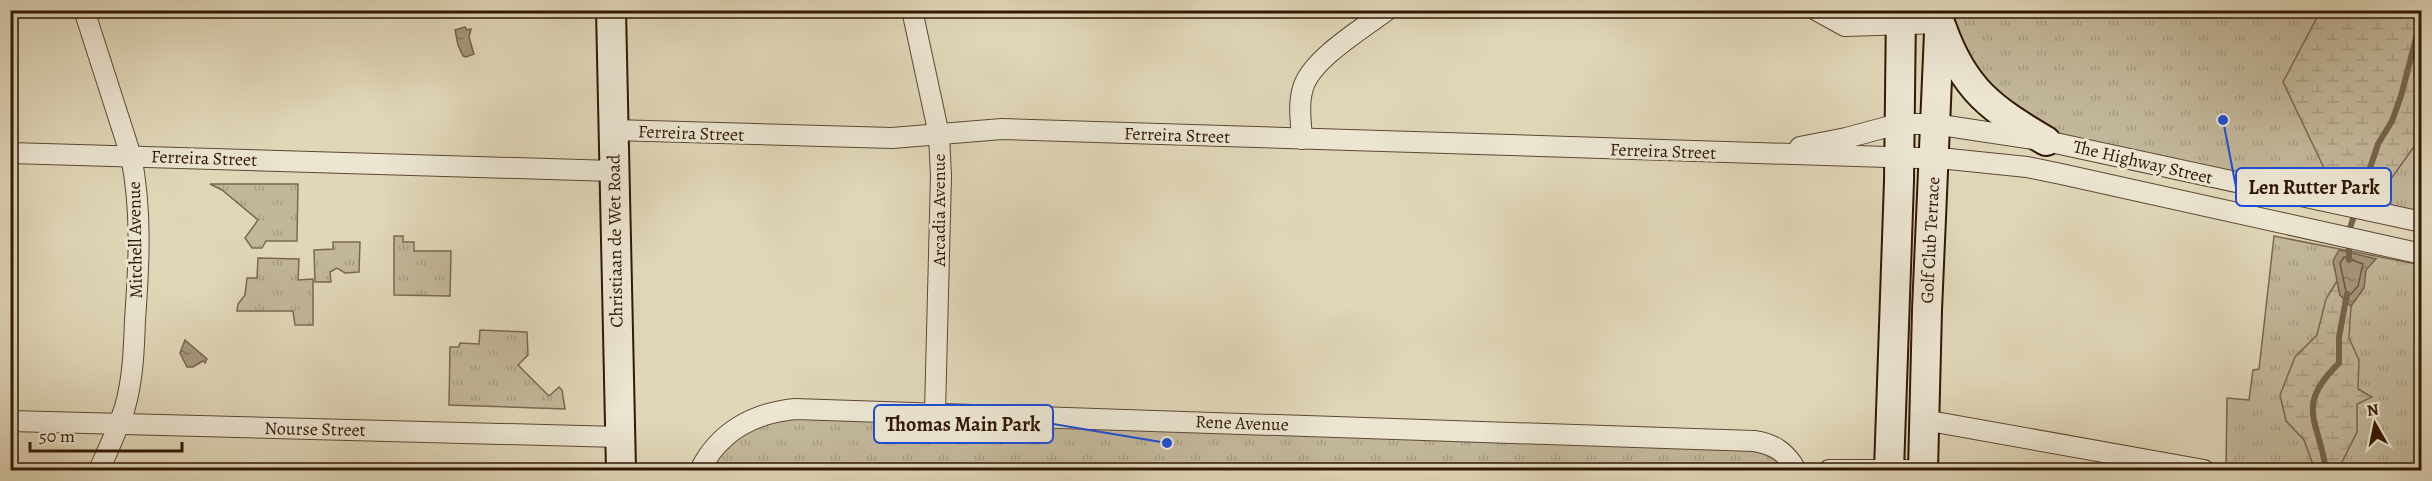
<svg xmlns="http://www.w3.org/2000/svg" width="2432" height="481" viewBox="0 0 2432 481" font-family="Alegreya,serif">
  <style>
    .grass { fill: url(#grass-tufts); stroke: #7a6850; stroke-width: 1.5 }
    .wetland { fill: url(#wetland-marsh); stroke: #7a6850; stroke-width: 1.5 }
    .water { fill: url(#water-ripples); stroke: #77644c; stroke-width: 1.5 }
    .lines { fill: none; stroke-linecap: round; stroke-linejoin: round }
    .shore { stroke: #6c5740; stroke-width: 1.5 }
    .stream { stroke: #77644c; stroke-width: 6 }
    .street-casing { stroke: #5e4832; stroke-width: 22 }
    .secondary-casing { stroke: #321805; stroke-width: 32 }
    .street { stroke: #ebe5d2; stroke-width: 20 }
    .secondary { stroke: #ebe5d2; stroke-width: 28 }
    .labels { text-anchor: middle; stroke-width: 6; stroke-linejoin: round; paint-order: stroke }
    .street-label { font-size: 18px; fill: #321805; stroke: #ebe5d2 }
    .leader { fill: none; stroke: #1d4ed8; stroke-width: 2 }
    .callout-dot { fill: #1d4ed8; stroke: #ebe5d2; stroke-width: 2 }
    .callout { fill: #ebe5d2; stroke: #1d4ed8; stroke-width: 2 }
    .callout-label { font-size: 20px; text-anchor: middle; font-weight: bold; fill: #321805 }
  </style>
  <defs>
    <pattern id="grass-tufts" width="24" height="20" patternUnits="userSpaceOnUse" patternTransform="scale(1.5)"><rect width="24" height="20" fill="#c2b79a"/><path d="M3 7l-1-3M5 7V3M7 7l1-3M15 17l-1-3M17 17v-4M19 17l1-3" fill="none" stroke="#a79d83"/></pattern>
    <pattern id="wetland-marsh" width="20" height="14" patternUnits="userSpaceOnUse" patternTransform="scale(1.5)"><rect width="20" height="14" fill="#c2b79a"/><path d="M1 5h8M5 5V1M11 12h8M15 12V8" fill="none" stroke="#a79d83"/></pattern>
    <pattern id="water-ripples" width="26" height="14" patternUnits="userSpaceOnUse" patternTransform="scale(1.5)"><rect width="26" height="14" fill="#a5967c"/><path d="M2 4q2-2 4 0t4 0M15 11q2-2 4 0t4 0" fill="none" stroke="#877964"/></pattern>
  </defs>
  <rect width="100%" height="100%" fill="#e0d7b9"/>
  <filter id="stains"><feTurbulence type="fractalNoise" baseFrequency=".00333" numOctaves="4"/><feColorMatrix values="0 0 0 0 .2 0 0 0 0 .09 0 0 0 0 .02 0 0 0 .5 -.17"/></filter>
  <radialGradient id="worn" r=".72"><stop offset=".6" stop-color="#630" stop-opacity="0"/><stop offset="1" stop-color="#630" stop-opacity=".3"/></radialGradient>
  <g class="grass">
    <polygon points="1951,11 2421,11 2421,218 2047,134 2003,107 1954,44"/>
    <polygon points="210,184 298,184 297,241 266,241 262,248 252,248 245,238 258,220 222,190"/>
    <polygon points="394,236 403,236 403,242 414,242 414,251 451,251 450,296 394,295"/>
    <polygon points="2274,236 2421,265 2421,470 2226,470 2227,398 2249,400 2253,370 2259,369"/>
    <polygon points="333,242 360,242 359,272 345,273 337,268 330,272 331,282 315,282 314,250 333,249"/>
    <polygon points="258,258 299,259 298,280 313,279 313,325 295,325 293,311 237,311 238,304 245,295 247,278 257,278"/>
    <polygon points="480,330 527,332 528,355 518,365 549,396 559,387 562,390 565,409 449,405 450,347 459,347 460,343 479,344"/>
    <polygon points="775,418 1763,449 1789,470 708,470 731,441"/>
  </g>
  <g class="wetland">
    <polygon points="2321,10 2421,11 2421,137 2383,190 2334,189 2283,82"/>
    <polygon points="2337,281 2340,295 2351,306 2349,338 2359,360 2358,389 2372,397 2357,404 2357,432 2338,470 2315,470 2304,440 2286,421 2280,395 2295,357 2317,335 2326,299"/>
  </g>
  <g class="water">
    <polygon points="465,27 467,30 471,29 469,37 474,54 466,57 463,56 458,45 455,30"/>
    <polygon points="2339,250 2376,259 2366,270 2364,288 2351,306 2340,295 2333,261"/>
    <polygon points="185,340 207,359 205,363 203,361 193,367 187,367 180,353"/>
  </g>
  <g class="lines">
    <polygon class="shore" points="2344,257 2363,264 2358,286 2350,295 2346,292 2340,263"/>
    <g class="stream">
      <polyline points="2349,260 2349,231 2378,144 2392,121 2401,96 2422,15"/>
      <path d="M2326 470C2319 420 2294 407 2339 363V337L2347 294"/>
    </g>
    <g class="street-casing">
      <g id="street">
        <path d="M84 10 131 156C142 210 139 265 135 320 134 349 133 379 125 407 118 429 108 450 99 470"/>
        <polyline points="912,10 939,135 941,176 935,412"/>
        <polyline points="1816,10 1845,26 1940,23"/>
        <polyline points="613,130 892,138 1002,129 1949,159 2027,167 2061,174 2422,254"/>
        <path d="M1302 139C1301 122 1298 104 1303 88 1311 59 1364 28 1387 10"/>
        <polyline points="1800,147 1846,138 1898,124 1934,124 2046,141 2422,222"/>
        <polyline points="10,153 613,171"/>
        <polyline points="1924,420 2204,470"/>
        <polyline points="10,421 619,437"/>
        <path d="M700 470C719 432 753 413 795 409L1754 441C1774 444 1786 452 1796 470"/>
        <polyline points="1829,470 1923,470"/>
      </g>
    </g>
    <g class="secondary-casing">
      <g id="secondary">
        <polyline points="611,10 621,470"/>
        <path d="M1942 28C1964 90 1992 109 2046 141"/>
        <polyline points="1889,470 1899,181 1901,10"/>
        <polyline points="1923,470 1927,310 1940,10"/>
      </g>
    </g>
    <use href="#street" class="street"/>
    <use href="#secondary" class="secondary"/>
  </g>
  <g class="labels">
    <g class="street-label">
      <text transform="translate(691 133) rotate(2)" y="6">Ferreira Street</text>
      <text transform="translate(1177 135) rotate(2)" y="6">Ferreira Street</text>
      <text transform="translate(1663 151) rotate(2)" y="6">Ferreira Street</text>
      <text transform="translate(204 158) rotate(2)" y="6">Ferreira Street</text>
      <text transform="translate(2143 162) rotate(13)" y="6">The Highway Street</text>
      <text transform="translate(939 210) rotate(-90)" y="6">Arcadia Avenue</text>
      <text transform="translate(135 240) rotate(-91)" y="6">Mitchell Avenue</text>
      <text transform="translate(1930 240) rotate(-87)" y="6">Golf Club Terrace</text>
      <text transform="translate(615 241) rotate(-91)" y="6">Christiaan de Wet Road</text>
      <text transform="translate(1242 423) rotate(2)" y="6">Rene Avenue</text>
      <text transform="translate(315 429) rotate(1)" y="6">Nourse Street</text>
    </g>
  </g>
  <path class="leader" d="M2223 120L2236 187M1167 443L1053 424"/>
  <g class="callout-dot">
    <circle cx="2223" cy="120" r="6"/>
    <circle cx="1167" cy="443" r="6"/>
  </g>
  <g class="callout">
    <rect x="2236" y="168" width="155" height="38" rx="6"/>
    <rect x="874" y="405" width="179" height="38" rx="6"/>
  </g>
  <g class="callout-label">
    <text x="2314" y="194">Len Rutter Park</text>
    <text x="963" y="431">Thomas Main Park</text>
  </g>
  <rect width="2432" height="481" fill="none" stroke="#e0d7b9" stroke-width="36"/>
  <rect x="12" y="12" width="2408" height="457" fill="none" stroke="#321805" stroke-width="3"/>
  <rect x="18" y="18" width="2396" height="445" fill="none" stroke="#321805" stroke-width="1.5"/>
  <g transform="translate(2375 424) rotate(351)" stroke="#ebe5d2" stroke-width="4.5" paint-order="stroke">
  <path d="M0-4.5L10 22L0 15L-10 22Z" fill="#321805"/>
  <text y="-9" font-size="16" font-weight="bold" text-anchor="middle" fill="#321805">N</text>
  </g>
  <path d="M30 442v9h152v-9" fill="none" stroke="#321805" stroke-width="3"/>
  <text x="39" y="442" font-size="18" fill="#321805" stroke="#ebe5d2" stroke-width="4.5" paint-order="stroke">50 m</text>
  <rect width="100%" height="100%" filter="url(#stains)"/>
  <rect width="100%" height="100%" fill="url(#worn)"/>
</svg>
